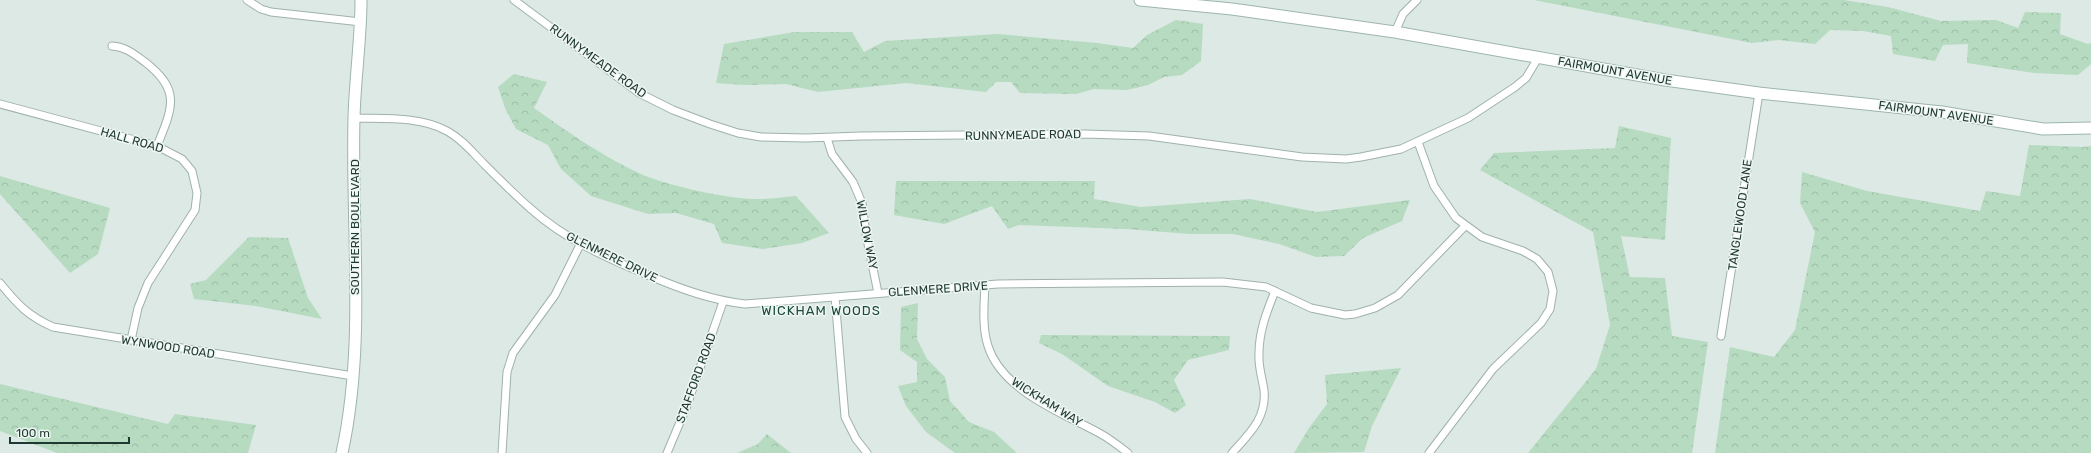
<svg xmlns="http://www.w3.org/2000/svg" width="2091" height="453" viewBox="0 0 2091 453" font-family="Rubik,sans-serif">
  <style>
    .forest { fill: url(#forest-crowns) }
    .lines { fill: none; stroke-linecap: round; stroke-linejoin: round }
    .minor-casing { stroke: #a0b1ab; stroke-width: 9 }
    .secondary-casing { stroke: #9db5ad; stroke-width: 13 }
    .minor { stroke: #fff; stroke-width: 7 }
    .secondary { stroke: #fff; stroke-width: 11 }
    .labels { text-anchor: middle; stroke-width: 3; stroke-linejoin: round; paint-order: stroke }
    .street-label { font-size: 12px; fill: #1f3932; stroke: #eef6f2 }
    .neighbourhood-label { font-size: 13px; letter-spacing: 1px; fill: #1c4a40; stroke: #eef6f2 }
  </style>
  <defs>
    <pattern id="forest-crowns" width="20" height="18" patternUnits="userSpaceOnUse"><rect width="20" height="18" fill="#b6dbc1"/><path d="M2 6a3 3 0 1 1 6 0M12 15a3 3 0 1 1 6 0" fill="none" stroke="#9cbda6"/></pattern>
  </defs>
  <rect width="100%" height="100%" fill="#dde9e4"/>
  <g class="forest">
    <polygon points="1534,0 1844,0 1888,7 1941,21 1996,20 2018,28 2025,12 2061,13 2060,34 2088,44 2091,43 2091,64 2078,75 2034,73 1967,63 1968,44 1943,45 1935,61 1893,54 1891,36 1863,31 1830,30 1815,44 1779,40 1752,43"/>
    <polygon points="1176,20 1203,24 1201,61 1182,75 1164,77 1148,85 1127,90 1094,89 1076,94 1020,93 1011,82 996,82 986,92 906,83 818,92 786,84 745,85 716,83 724,44 794,32 852,32 864,52 885,41 998,34 1097,43 1133,48 1147,35"/>
    <path d="M514 74 547 82 534 108C566 131 607 159 643 175 670 186 731 200 759 199 771 199 784 197 796 196L829 233 802 243 763 249 722 243 714 224 676 213 648 214 591 196 561 169 548 145 516 129 505 108 498 87Z"/>
    <polygon points="1619,126 1671,138 1665,240 1621,236 1630,277 1665,278 1672,336 1708,342 1692,453 1528,453 1596,369 1610,325 1593,232 1480,170 1494,153 1615,148"/>
    <polygon points="2029,145 2083,147 2091,146 2091,453 1715,453 1730,347 1774,357 1795,330 1815,232 1800,203 1802,172 1867,191 1980,211 1986,191 2020,196"/>
    <polygon points="0,176 110,208 98,254 70,273 0,194"/>
    <polygon points="896,181 1095,181 1094,199 1141,207 1250,199 1317,212 1410,200 1402,221 1363,238 1344,256 1316,257 1279,244 1233,234 1190,234 1126,229 1019,225 1008,229 992,206 944,224 894,215"/>
    <polygon points="249,237 288,238 308,298 322,319 256,306 194,299 190,284 206,280"/>
    <polygon points="918,303 917,339 927,359 945,377 950,401 969,422 994,432 1017,453 955,453 926,432 906,406 898,386 917,382 917,362 900,350 901,307"/>
    <polygon points="1041,335 1230,336 1229,350 1188,360 1174,380 1186,405 1175,413 1155,402 1108,386 1062,354 1039,343"/>
    <polygon points="1401,368 1372,426 1364,452 1294,453 1309,428 1327,404 1325,375"/>
    <polygon points="0,384 168,424 175,414 256,425 248,453 57,453 0,431"/>
    <polygon points="767,434 791,453 737,453 758,444"/>
  </g>
  <g class="lines">
    <g class="minor-casing">
      <g id="minor">
        <polyline points="247,0 261,9 271,12 361,22"/>
        <polyline points="514,0 639,93 673,110 710,124 738,133 761,137 806,138 861,136 1085,134 1149,136 1302,157 1346,159 1361,157 1401,149 1468,118 1515,87 1526,78 1538,58"/>
        <polyline points="1395,32 1403,14 1417,0"/>
        <path d="M112 46C126 47 134 54 145 62 181 90 173 107 157 146"/>
        <polyline points="0,104 157,146 182,159 192,171 197,193 195,210 148,283 138,308 131,340"/>
        <path d="M354 118C384 119 420 116 447 131 462 139 473 153 485 165 500 180 515 195 531 209 566 240 607 258 650 276 681 289 711 300 745 304L998 284 1223 282 1266 287 1311 308 1345 315 1355 314 1375 308 1398 295 1465 226"/>
        <polyline points="827,138 832,154 853,182 862,203 866,234 878,293"/>
        <polyline points="1418,142 1434,186 1456,218 1482,237 1523,251 1537,259 1548,272 1553,291 1550,309 1541,323 1493,369 1429,453"/>
        <path d="M0 283C17 304 28 316 53 327L353 376"/>
        <path d="M985 285C984 304 982 328 988 346 1002 391 1063 413 1101 434 1110 439 1119 446 1128 453"/>
        <polyline points="835,297 845,417 856,439 867,453"/>
        <polyline points="1721,336 1759,93"/>
        <polyline points="502,453 507,372 513,353 555,295 580,245"/>
        <polyline points="667,453 686,408 723,302"/>
        <path d="M1232 453C1249 434 1267 418 1264 390 1262 377 1258 366 1259 353 1259 331 1267 311 1275 291"/>
      </g>
    </g>
    <g class="secondary-casing">
      <g id="secondary">
        <polyline points="1140,0 1232,9 1395,32 1665,80 1759,93 1942,112 2043,129 2091,128"/>
        <path d="M342 453C366 343 351 229 354 118 355 78 361 39 361 0"/>
      </g>
    </g>
    <use href="#minor" class="minor"/>
    <use href="#secondary" class="secondary"/>
  </g>
  <g class="labels">
    <g class="street-label">
      <text transform="translate(598 61) rotate(36)" y="4">RUNNYMEADE ROAD</text>
      <text transform="translate(1615 71) rotate(10)" y="4">FAIRMOUNT AVENUE</text>
      <text transform="translate(1936 113) rotate(8)" y="4">FAIRMOUNT AVENUE</text>
      <text transform="translate(1023 135) rotate(-1)" y="4">RUNNYMEADE ROAD</text>
      <text transform="translate(132 140) rotate(16)" y="4">HALL ROAD</text>
      <text transform="translate(1740 215) rotate(-82)" y="4">TANGLEWOOD LANE</text>
      <text transform="translate(355 227) rotate(-90)" y="4">SOUTHERN BOULEVARD</text>
      <text transform="translate(867 235) rotate(79)" y="4">WILLOW WAY</text>
      <text transform="translate(612 257) rotate(26)" y="4">GLENMERE DRIVE</text>
      <text transform="translate(938 289) rotate(-4)" y="4">GLENMERE DRIVE</text>
      <text transform="translate(168 347) rotate(9)" y="4">WYNWOOD ROAD</text>
      <text transform="translate(696 378) rotate(-70)" y="4">STAFFORD ROAD</text>
      <text transform="translate(1047 402) rotate(32)" y="4">WICKHAM WAY</text>
    </g>
    <g class="neighbourhood-label">
      <text x="821" y="315">WICKHAM WOODS</text>
    </g>
  </g>
  <path d="M10 437v6h119v-6" fill="none" stroke="#1f3932" stroke-width="2"/>
  <text x="16" y="437" font-size="12" fill="#1f3932" stroke="#eef6f2" stroke-width="3" paint-order="stroke">100 m</text>
</svg>
